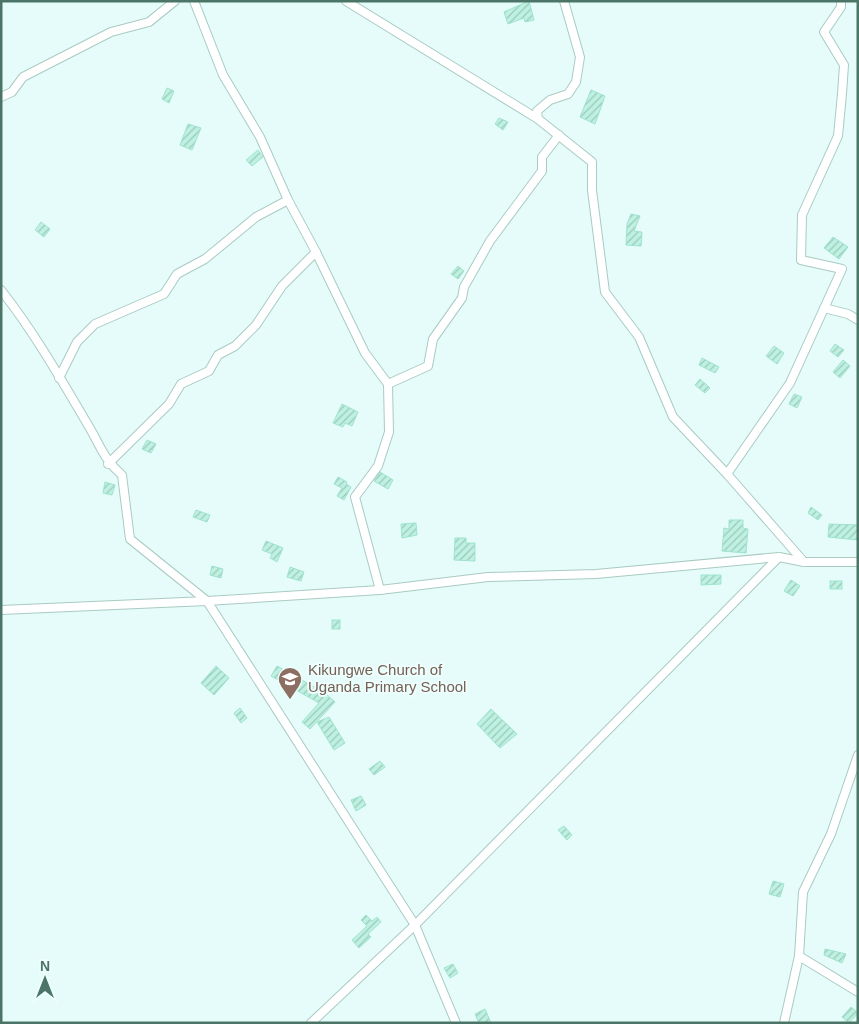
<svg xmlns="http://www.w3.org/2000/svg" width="859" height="1024" viewBox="0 0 859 1024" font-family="Arial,sans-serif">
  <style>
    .building { fill: url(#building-hatch); stroke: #9ee4cd }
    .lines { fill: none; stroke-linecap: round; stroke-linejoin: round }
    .street-casing { stroke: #a9cbc2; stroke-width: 10 }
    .street { stroke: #fff; stroke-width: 8 }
    .labels { text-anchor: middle; stroke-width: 4; stroke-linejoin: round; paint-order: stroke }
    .education-label { font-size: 15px; fill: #785e54; stroke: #ecfffd; text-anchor: start }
  </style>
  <defs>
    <pattern id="building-hatch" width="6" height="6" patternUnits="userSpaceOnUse" patternTransform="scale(1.25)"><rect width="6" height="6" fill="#bef1e1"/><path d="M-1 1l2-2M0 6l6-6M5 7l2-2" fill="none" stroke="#9cc8ba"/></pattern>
  </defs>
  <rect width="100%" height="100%" fill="#e6fcfa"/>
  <g class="building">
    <polygon points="529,1 534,20 525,22 524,18 508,24 504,12"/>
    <polygon points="167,88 174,91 169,103 162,99"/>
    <polygon points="591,90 605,96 595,124 580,117"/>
    <polygon points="499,118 508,122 503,130 495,124"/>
    <polygon points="188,124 201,128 192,150 180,145"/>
    <polygon points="258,150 263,157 252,166 246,160"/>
    <polygon points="631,214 640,216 634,231 642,232 641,246 626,245 627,224"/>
    <polygon points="41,222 50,229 44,237 35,230"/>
    <polygon points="833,237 848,247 839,259 824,248"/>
    <polygon points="458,266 464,271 458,279 451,274"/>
    <polygon points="835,344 844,350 838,357 830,351"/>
    <polygon points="774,346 784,353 777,364 766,356"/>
    <polygon points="702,358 719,367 715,373 699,365"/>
    <polygon points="843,360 850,366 840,378 833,372"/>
    <polygon points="700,379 710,388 705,393 695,385"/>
    <polygon points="794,394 802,397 797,408 789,404"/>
    <polygon points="342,404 358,412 352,426 345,423 343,427 333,423"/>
    <polygon points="147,440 156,444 151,453 142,449"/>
    <polygon points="380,472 393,480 388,489 374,481"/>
    <polygon points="338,477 347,482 346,484 351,487 344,500 337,496 342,488 334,484"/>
    <polygon points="105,482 115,485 112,495 103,493"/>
    <polygon points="811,507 822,515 818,520 808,513"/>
    <polygon points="196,510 210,515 207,522 193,517"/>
    <polygon points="729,520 743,520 743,528 748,529 746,553 722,551 724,528 729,529"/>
    <polygon points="416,523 417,535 402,538 401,524"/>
    <polygon points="829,524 858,525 858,540 828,537"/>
    <polygon points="455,538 466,538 466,543 475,543 475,561 454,560"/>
    <polygon points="266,541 283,548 277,562 270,558 272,554 262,550"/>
    <polygon points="212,566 223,569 221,578 210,575"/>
    <polygon points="290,567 304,572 301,581 287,577"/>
    <polygon points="701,575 721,575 721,584 701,585"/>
    <polygon points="791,580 800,586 793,596 784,591"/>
    <rect x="830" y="581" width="12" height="8"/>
    <rect x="332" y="620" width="8" height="9"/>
    <polygon points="216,666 229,678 214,695 201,683"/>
    <polygon points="277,666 325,693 335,702 310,729 302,722 319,703 271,676"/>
    <polygon points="240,708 247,718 241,723 234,713"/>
    <polygon points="491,709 517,734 500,748 477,724"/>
    <polygon points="329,717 345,743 334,750 317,722"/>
    <polygon points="380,761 385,767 374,775 369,769"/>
    <polygon points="361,796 366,805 356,811 351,800"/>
    <polygon points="564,826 572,835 567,840 558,830"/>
    <polygon points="773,881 784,884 780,897 769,894"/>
    <polygon points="366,915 372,921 377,917 381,922 368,934 371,937 359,948 352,940 367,926 361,920"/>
    <polygon points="825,949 846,954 842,963 824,955"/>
    <polygon points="453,964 458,973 450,978 444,968"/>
    <polygon points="851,1007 858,1013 849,1023 842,1017"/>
    <polygon points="485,1009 491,1023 479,1023 475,1014"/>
  </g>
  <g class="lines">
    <g class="street-casing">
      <g id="street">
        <polyline points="346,1 538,119"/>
        <polyline points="564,1 580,57 576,82 568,94 550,100 537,111 538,119 592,162 592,190 605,292 639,337 673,417 727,474"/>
        <polyline points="1,97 12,92 23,77 111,32 149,22 175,1"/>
        <polyline points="316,252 365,353 388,384 428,366 433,339 462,298 464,287 490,241 542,171 542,157 559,135"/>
        <path d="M1 290C34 332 61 379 88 425 100 445 104 460 122 475L130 539 207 601 415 925 456 1023"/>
        <polyline points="824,308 848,314 858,320"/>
        <polyline points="59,378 77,342 95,324 164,294 177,274 205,259 256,217 288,200"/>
        <polyline points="108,464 169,404 181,384 209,371 218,355 235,346 256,325 282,286 316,252 288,200 260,137 223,75 194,1"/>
        <polyline points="804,562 727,474 790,383 842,269 801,260 802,215 838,136 842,94 844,65 824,32 841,7 841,1"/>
        <polyline points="380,590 355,497 378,466 389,432 388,384"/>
        <polyline points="1,610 207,601 380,590 488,577 596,574 779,557 804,562 858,562"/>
        <polyline points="799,956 858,992"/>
        <polyline points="311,1023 415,925 779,557"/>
        <polyline points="784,1023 799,956 803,892 831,834 858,755"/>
      </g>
    </g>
    <use href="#street" class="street"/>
  </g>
  <defs>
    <g id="school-pin" transform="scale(1.25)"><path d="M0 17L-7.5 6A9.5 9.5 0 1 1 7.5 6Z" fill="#8d6e63" stroke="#ecfffd"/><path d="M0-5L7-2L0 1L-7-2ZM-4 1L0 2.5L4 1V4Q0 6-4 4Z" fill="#fff"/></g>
  </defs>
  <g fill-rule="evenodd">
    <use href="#school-pin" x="290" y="679"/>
  </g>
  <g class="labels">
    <g class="education-label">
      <text x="308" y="675">Kikungwe Church of<tspan x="308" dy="17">Uganda Primary School</tspan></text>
    </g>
  </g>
  <rect width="859" height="1024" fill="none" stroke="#4b7566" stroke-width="5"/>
  <g transform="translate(45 979)" stroke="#ecfffd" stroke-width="4" paint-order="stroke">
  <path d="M0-4L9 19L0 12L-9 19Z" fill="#4b7566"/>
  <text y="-8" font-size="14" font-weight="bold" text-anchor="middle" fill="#4b7566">N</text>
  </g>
</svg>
